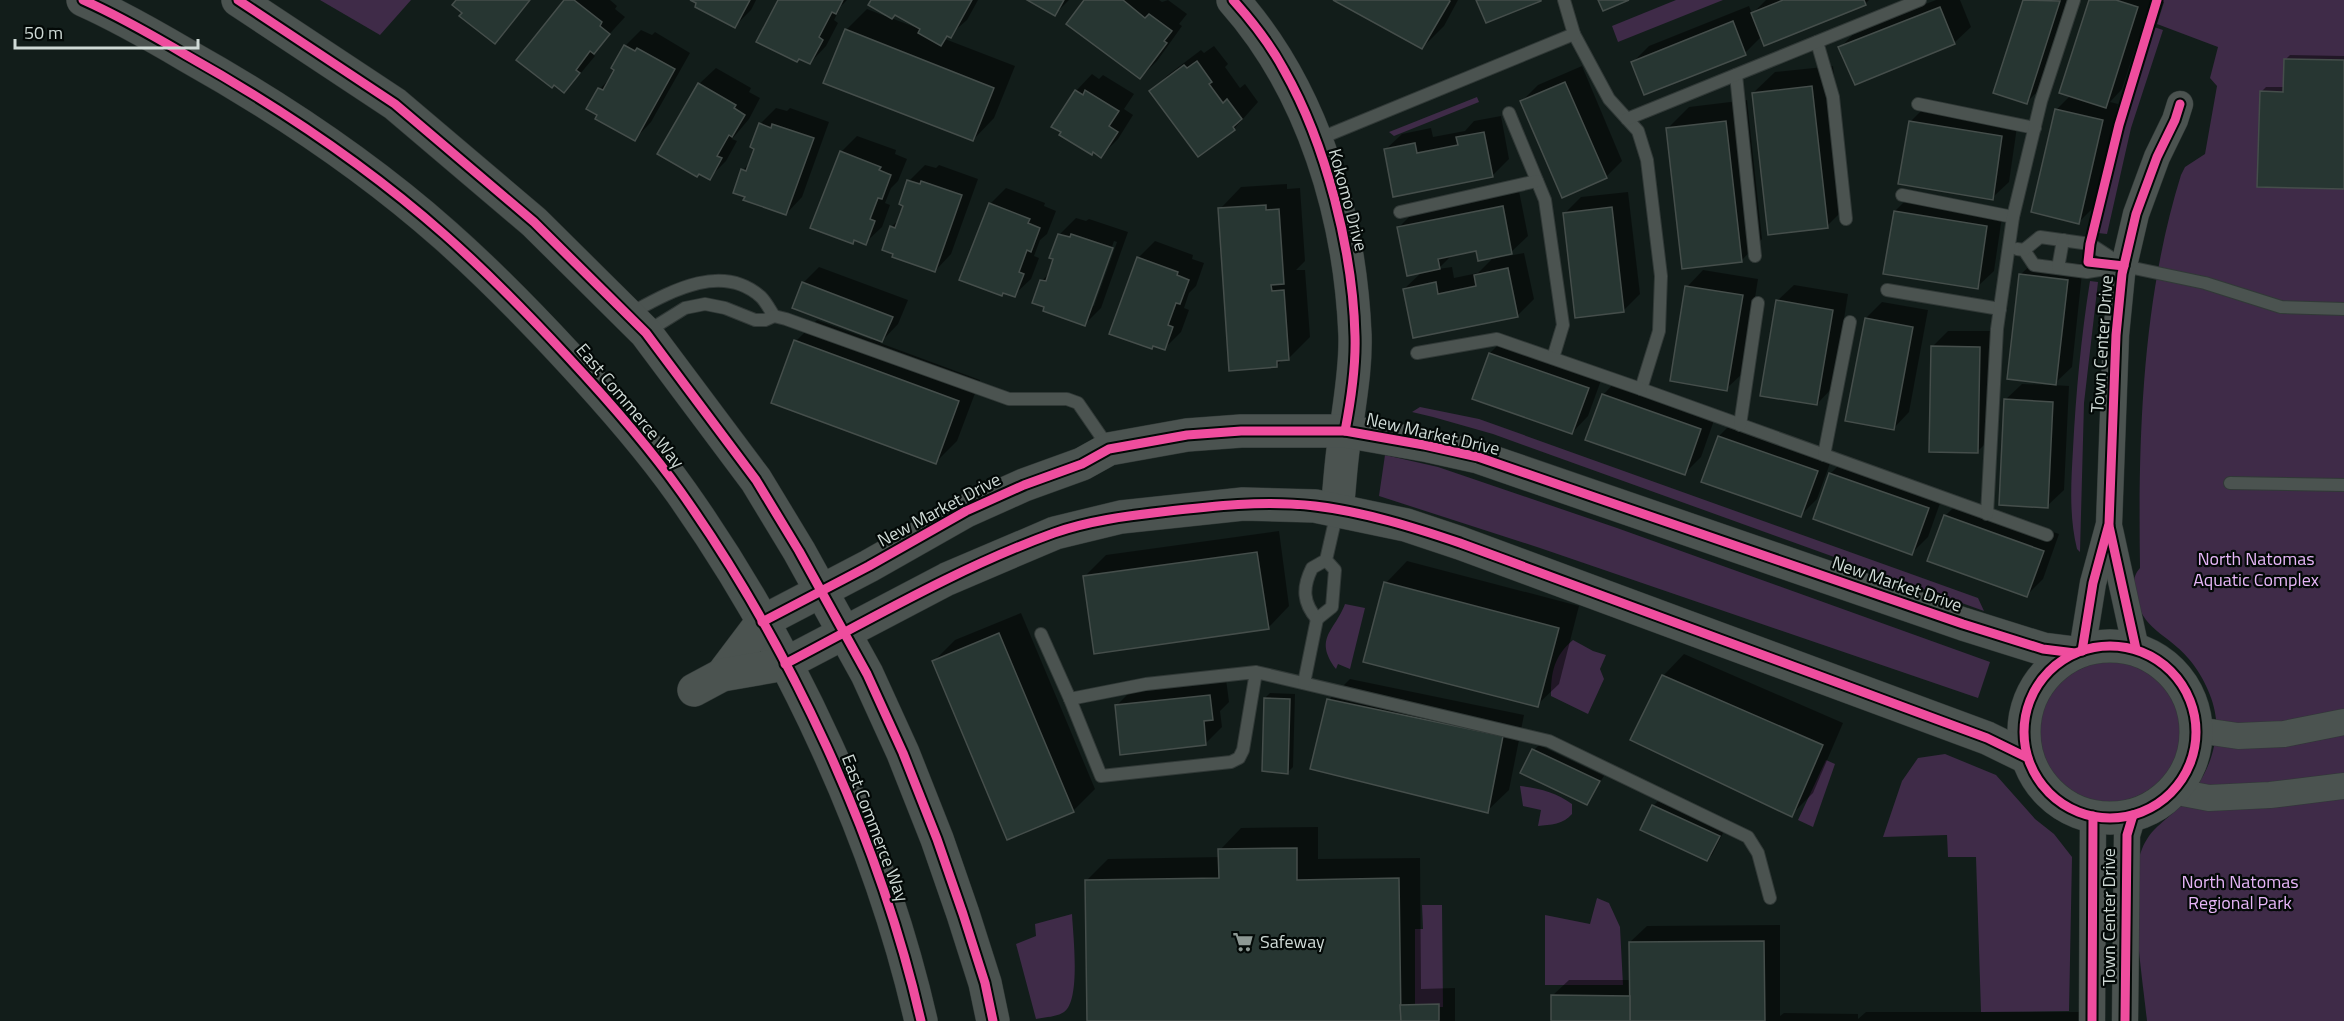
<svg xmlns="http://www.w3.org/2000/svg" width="2344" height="1021" viewBox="0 0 2344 1021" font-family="'Titillium Web',sans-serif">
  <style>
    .green { fill: #3f2b48 }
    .shadow { fill: #0007; fill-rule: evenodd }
    .building { fill: #273632; stroke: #454e4b; stroke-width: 1.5 }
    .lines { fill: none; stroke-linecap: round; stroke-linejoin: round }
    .lane-casing { stroke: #313937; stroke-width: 14 }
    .street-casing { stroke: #313937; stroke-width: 27 }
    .secondary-casing { stroke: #313937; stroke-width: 34 }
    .lane { stroke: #4b5350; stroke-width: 12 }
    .street { stroke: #4b5350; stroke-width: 26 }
    .secondary { stroke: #4b5350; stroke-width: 33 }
    .cycleway-casing { stroke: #030907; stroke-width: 13 }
    .cycleway { stroke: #ef4d9e; stroke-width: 9 }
    .labels { text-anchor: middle; stroke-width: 4.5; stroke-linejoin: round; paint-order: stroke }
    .street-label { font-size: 18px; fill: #cfdad6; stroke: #030907 }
    .park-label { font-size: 18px; fill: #e7b6f8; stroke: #030907 }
    .poi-label { font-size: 18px; fill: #cfdad6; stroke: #030907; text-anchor: start }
  </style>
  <rect width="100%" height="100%" fill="#121d1a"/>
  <g class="green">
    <polygon points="320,0 411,0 380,35"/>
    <polygon points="1676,0 1723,0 1618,42 1612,26"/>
    <path d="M2160 0H2344V1021H2147C2143 980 2127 884 2142 849 2150 830 2160 825 2174 812 2201 787 2218 757 2216 719 2214 698 2202 674 2188 658 2167 633 2141 630 2135 593 2133 583 2133 576 2140 568 2138 438 2142 300 2181 175L2185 167 2205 154 2217 86 2210 78 2218 47 2157 24 2164 2Z"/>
    <polygon points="2154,27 2163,30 2131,128 2107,234 2098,233 2126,109"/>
    <polygon points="1477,97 1479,102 1394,136 1389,132"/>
    <path d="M2090 281 2098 282 2084 403 2080 552 2077 549C2069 516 2071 484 2073 449 2076 393 2081 337 2090 281Z"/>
    <polygon points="1420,407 1479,419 1978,598 1984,611 1493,434 1433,417 1412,412"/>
    <polygon points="1385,455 1438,467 1617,528 1990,662 1978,698 1540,548 1379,496"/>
    <path d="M1345 604 1365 608 1350 669 1338 664 1336 669C1313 638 1335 631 1345 604Z"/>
    <path d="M1573 640 1593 651 1606 655 1600 669 1604 679 1588 714 1551 696C1551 672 1554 656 1573 640Z"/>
    <circle cx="2109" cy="730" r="72"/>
    <polygon points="1945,754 1996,775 2035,819 2054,834 2072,857 2069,1011 1981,1012 1976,857 1948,857 1947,835 1883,837 1902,781 1918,758"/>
    <polygon points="1826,760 1835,764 1813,827 1798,820"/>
    <path d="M1520 786C1539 788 1557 793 1572 804V814C1564 824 1550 825 1538 826L1541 810 1523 806Z"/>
    <polygon points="1597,898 1609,903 1620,927 1623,985 1545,985 1545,915 1590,924"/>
    <polygon points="1422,905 1442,905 1443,1007 1415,1007 1415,929 1423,929"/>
    <path d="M1072 914C1073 935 1081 1000 1064 1012 1057 1017 1045 1017 1036 1019L1016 944 1036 936 1035 924Z"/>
  </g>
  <g class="shadow">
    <polygon points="458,0 531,0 495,42 464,13"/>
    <polygon points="566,0 610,0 617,6 615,9 625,17 592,53 595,56 580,74 564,90"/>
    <polygon points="693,0 756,0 751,10 735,26"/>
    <polygon points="780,0 847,0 841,6 834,20 838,23 826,46 810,63"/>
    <path d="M872 0H978L967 20 945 39 1015 66 994 118 973 140 846 30 867 9 885 16 886 14ZM896 13 921 28 920 29 891 18Z"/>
    <polygon points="1030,0 1069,0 1055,14"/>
    <polygon points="1086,0 1159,0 1162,2 1168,0 1187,14 1179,24 1182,26 1157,61 1140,78"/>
    <polygon points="1336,0 1458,0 1444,26 1422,48"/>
    <polygon points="1766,0 1869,0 1865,4 1762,36 1745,53 1633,62 1649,46 1749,6 1752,14"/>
    <polygon points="1936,0 1960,0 1971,27 1954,43 1840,48 1856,31"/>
    <polygon points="2024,0 2070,0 2043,86 2026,103 1994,92"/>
    <polygon points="2090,0 2151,0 2122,89 2110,102 2118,104 2095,206 2079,222 2056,110 2071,95"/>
    <polygon points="641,30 652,35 655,32 690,53 651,122 635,139 588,109 600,89 613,75 625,46"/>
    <polygon points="1214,46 1228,64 1225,67 1240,88 1245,84 1258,102 1234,129 1151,91 1168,75 1201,50 1204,53"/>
    <polygon points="2290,55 2344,56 2344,188 2261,92 2266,87 2285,87 2285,60"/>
    <polygon points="1582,66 1622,161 1606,177 1522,101 1538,85"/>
    <polygon points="1833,66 1848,205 1827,226 1753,93 1775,72"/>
    <polygon points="716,68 751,88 749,92 760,98 749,119 732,139 737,141 726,161 709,178 699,84"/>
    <polygon points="1092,74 1099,79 1103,75 1134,94 1124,109 1133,115 1118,139 1101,156 1076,91"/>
    <polygon points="1747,100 1762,239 1741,261 1668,128 1689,107"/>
    <polygon points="1927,105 2018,120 2009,182 1992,198 1910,122"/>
    <polygon points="776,108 787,111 790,108 829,122 802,197 786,214 743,170 751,162 760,124"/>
    <polygon points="1501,116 1509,159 1493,175 1385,150 1402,134 1431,128 1433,137 1465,131 1474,121"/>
    <polygon points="857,136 896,150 895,154 907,159 898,181 891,188 885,203 890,205 882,227 865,243 855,239 852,242 841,152"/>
    <polygon points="925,165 936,168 939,165 978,179 951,254 935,271 891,227 900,219 909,181"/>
    <polygon points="1287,184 1287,189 1300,188 1305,261 1296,270 1305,270 1310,337 1288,359 1283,359 1276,366 1220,209 1241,187"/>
    <polygon points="1006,188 1045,203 1044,206 1056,211 1047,234 1040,240 1034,256 1039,258 1031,279 1014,295 1004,292 1002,295 990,204"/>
    <polygon points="1519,191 1528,236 1511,252 1478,249 1452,255 1438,269 1452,267 1454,278 1478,273 1492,259 1524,253 1534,299 1518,315 1404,289 1423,271 1399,227 1415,211"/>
    <polygon points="1628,192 1640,294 1623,311 1565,213 1581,197"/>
    <polygon points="1911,195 2003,210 1994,271 1977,287 1895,211"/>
    <path d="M1076 218 1086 221 1089 219 1128 232 1101 308 1085 324 1042 281 1050 272 1059 235ZM1114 241 1117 242 1094 306H1091Z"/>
    <polygon points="1155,241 1193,255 1192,259 1204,263 1196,286 1189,293 1184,308 1189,310 1181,332 1165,348 1155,345 1151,348 1138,258"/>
    <polygon points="2037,259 2083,264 2072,367 2053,385 2069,386 2064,490 2047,506 2005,400 2022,384 2051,385 2020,275"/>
    <polygon points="819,267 908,300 898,324 880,343 980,380 957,441 936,462 796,341 817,320 872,340 873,337 803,283"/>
    <polygon points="1703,270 1758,279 1743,373 1726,389 1687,287"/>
    <polygon points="1794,285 1848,294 1833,387 1817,404 1777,301"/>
    <polygon points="1882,302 1928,310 1909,412 1893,429 1866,318"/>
    <polygon points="1948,331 1996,331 1994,435 1978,451 1932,347"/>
    <polygon points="1506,337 1604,372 1588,416 1572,433 1490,353"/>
    <polygon points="1619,378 1717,412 1701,457 1685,473 1603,395"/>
    <polygon points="1735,420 1833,455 1817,499 1801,515 1719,436"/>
    <polygon points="1846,458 1944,492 1928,537 1912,553 1830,474"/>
    <polygon points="1961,500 2059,534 2043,579 2027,595 1945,516"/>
    <polygon points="1279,531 1289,606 1268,628 1084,577 1106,555"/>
    <polygon points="1407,561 1579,606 1559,684 1537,705 1386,583"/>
    <polygon points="1021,613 1095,789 1073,811 934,661 955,640"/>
    <polygon points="1684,654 1843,723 1813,793 1791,815 1663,676"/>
    <polygon points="1226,679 1229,702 1220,711 1222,727 1206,743 1116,706 1132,690"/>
    <polygon points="1350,679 1524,715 1509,790 1487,811 1329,700"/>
    <polygon points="1270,693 1295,694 1293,767 1288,772 1265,698"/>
    <polygon points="1539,745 1604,776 1586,803 1534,750"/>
    <polygon points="1658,801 1724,831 1712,855 1707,860 1653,806"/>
    <polygon points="1318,827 1318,859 1420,858 1421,989 1455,988 1455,1021 1089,1021 1087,880 1108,859 1220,857 1220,850 1241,828"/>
    <polygon points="1780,925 1780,1016 1784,1013 1858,1014 1858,1019 1866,1012 2081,1012 2082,1021 1552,1021 1552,996 1569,980 1631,980 1630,942 1647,926"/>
  </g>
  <g class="building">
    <polygon points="456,0 530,0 495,44 459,16 462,13 452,5"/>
    <polygon points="564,0 574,0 602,22 600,26 610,34 594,54 590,51 576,70 580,73 564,93 554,85 552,88 516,60"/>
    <polygon points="690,0 750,0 735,28 695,7 696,3"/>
    <polygon points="778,0 843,0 836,14 832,12 819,37 823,40 810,64 799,59 797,62 756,42"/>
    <polygon points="871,0 972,0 951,38 947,36 941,46 918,33 920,29 895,15 892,19 868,5"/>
    <polygon points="1027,0 1064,0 1055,16"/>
    <polygon points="1084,0 1123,0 1145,18 1149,14 1172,31 1164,41 1167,43 1140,79 1066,24"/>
    <polygon points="1333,0 1449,0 1450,1 1422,49"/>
    <polygon points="1476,0 1541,0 1541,1 1486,23"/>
    <polygon points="1598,0 1629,0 1603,11"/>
    <polygon points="1783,0 1864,0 1866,5 1764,46 1751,13"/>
    <polygon points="2023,0 2060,1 2027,104 1993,93"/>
    <polygon points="2089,0 2116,0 2138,7 2106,108 2059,93"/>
    <polygon points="1940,7 1955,44 1855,85 1838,47"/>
    <polygon points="1733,21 1746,55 1644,95 1631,62"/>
    <polygon points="845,29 994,88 973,141 823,83"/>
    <polygon points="624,45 635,51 637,48 675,69 635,141 595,119 597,115 586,109 598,88 603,90 614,70 611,68"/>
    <polygon points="2284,59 2344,60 2344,189 2257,187 2260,91 2283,92"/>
    <polygon points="1197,61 1212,82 1209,84 1223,103 1227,99 1242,119 1233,127 1235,130 1198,157 1149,91 1184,65 1187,68"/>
    <polygon points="1565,82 1607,178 1562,198 1520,101"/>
    <polygon points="698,83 736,105 734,108 745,115 732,137 729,135 717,156 722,158 710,180 699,174 697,177 657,154"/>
    <polygon points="1812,86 1828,228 1768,235 1752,93"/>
    <polygon points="1075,90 1083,95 1085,90 1119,111 1109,126 1118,132 1101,158 1093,152 1092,155 1059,135 1061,132 1051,127"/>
    <polygon points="2055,109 2103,120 2079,224 2031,212"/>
    <polygon points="1726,121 1742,262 1682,269 1666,128"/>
    <polygon points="1909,121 2002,136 1993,200 1898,184"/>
    <polygon points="759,123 771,128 772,124 814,138 786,215 743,200 745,197 733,193 741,169 746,171 754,149 750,147"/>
    <polygon points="1484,132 1493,177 1393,197 1384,149 1415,143 1417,153 1458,145 1456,137"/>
    <polygon points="840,151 881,167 879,170 891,175 882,199 878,198 870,219 875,221 866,245 854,240 853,244 810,228"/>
    <polygon points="907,180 920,184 921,181 962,195 935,272 892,257 893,254 882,250 890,226 895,228 903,206 899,204"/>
    <polygon points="989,203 1030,219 1028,223 1040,228 1031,252 1027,250 1019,272 1024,274 1015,297 1003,293 1002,296 959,280"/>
    <polygon points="1266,205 1266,210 1279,209 1284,284 1271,285 1272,291 1284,290 1289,360 1277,361 1277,367 1229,371 1218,208"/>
    <polygon points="1503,206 1512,254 1478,261 1476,251 1438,259 1440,269 1407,276 1397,227"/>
    <polygon points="1612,207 1624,312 1575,318 1563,213"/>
    <polygon points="1894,211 1987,226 1978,289 1883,274"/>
    <polygon points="1058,234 1070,237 1071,234 1113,248 1085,326 1043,311 1044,307 1032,303 1040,280 1046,281 1053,259 1049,258"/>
    <polygon points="1137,257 1178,272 1177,275 1189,280 1180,304 1176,303 1168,325 1173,327 1165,350 1153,346 1152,349 1109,334"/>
    <polygon points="1508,268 1518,317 1413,338 1403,289 1436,282 1438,294 1476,286 1474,275"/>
    <polygon points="2019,274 2068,280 2056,385 2007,379"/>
    <polygon points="802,282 893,317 882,342 792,308"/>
    <polygon points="1685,286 1743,295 1727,391 1670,381"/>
    <polygon points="1776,300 1833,310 1817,405 1760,396"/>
    <polygon points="1865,318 1913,327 1894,430 1845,421"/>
    <polygon points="794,340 959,401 936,464 771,403"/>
    <polygon points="1931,346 1980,347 1978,453 1929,452"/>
    <polygon points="1489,353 1589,388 1572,434 1472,399"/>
    <polygon points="1602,394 1701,429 1685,475 1585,440"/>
    <polygon points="2004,399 2053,402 2048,508 1999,505"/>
    <polygon points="1718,436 1818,471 1801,517 1701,482"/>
    <polygon points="1829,473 1929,508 1912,555 1813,519"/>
    <polygon points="1944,515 2044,551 2027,597 1927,561"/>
    <polygon points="1257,552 1269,629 1094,654 1083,576"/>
    <polygon points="1384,582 1559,628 1538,707 1363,662"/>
    <polygon points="999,633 1074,812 1007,840 932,661"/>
    <polygon points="1662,675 1823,745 1792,817 1630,740"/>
    <polygon points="1210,695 1213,720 1204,721 1206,745 1120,755 1115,705"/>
    <polygon points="1264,698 1290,699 1288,774 1262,771"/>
    <polygon points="1327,699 1503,736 1488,813 1310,769"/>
    <polygon points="1532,749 1600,781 1587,805 1520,773"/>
    <polygon points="1652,805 1720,836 1707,861 1640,830"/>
    <polygon points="1297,848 1297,880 1399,878 1401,1021 1087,1021 1085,880 1219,878 1218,849"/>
    <polygon points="1764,941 1765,1021 1630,1021 1629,942"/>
    <polygon points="1551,995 1630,996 1630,1021 1551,1021"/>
    <polygon points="1439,1004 1439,1021 1401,1021 1400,1005"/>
  </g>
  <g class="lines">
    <g class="lane-casing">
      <g id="lane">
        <polyline points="1574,34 1609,99 1638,131 1647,160 1661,276 1659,331 1641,389 2047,535"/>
        <polyline points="1817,42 1833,97 1846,219"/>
        <polyline points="1736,75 1755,256"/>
        <polyline points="1918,104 2035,128"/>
        <polyline points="1509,113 1545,200 1563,325 1553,358"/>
        <polyline points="1627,119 1920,0"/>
        <polyline points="1316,140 1574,34 1564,0"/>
        <polyline points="1902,195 2013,217"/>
        <polyline points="1400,212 1537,181"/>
        <polyline points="2017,249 2024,250 2034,265 2087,272 2124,266"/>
        <polyline points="2024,250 2040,237 2090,244 2124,266 2205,283 2281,307 2344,309"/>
        <polyline points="2058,268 2063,240"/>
        <polyline points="1887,290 2000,309"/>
        <path d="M629 314C668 293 721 261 761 297 766 302 770 310 774 316"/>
        <polyline points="648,331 685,308 705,304 725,308 755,320 765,320 774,316 786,319 1009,399 1067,399 1078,403 1109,448"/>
        <polyline points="1417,353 1497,339 1641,389"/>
        <polyline points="1740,425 1758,303"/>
        <polyline points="1824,455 1850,322"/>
        <polyline points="2230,483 2344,485"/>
        <polyline points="1987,514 1997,329 2013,217 2041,101 2074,0"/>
        <path d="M1326 560 1335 570 1332 607 1317 619C1303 603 1302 588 1312 568L1326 560 1337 512"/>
        <polyline points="1041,634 1070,699"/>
        <polyline points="1256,672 1243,750 1239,758 1231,762 1101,776 1070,699 1146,684 1256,672 1549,741 1748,837 1758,853 1770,898"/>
        <polyline points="1304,683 1317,619"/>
      </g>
    </g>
    <g class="street-casing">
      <g id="street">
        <polyline points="2110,530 2136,649"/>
        <polyline points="2082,651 2093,583 2109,524 2116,335 2122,274 2136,214 2157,157 2175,120 2180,104"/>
        <polyline points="2197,730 2238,736 2284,734 2344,722"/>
        <polyline points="2172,791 2209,798 2270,795 2344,786"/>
        <polyline points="2092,1021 2093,816"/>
        <polyline points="2125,1021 2127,835 2133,815"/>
      </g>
    </g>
    <g class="secondary-casing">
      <g id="secondary">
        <path d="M83 0C119 16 152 35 186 55 277 106 366 165 445 235 488 273 528 314 567 356 607 399 647 444 681 492 790 646 879 838 921 1021"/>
        <polyline points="238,0 395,104 534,222 646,333 756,480 799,551 867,674 903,753 937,839 963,914 985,983 993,1021"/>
        <path d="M1233 0C1313 90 1350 216 1355 335 1356 367 1350 399 1346 430 1341 456 1340 484 1337 511"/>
        <circle cx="2110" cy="732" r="86"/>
        <polyline points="722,675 762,622 869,566 966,511 1024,485 1082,464 1109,449 1187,435 1241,431 1345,431 1424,445 1478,457 1963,624 2043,649 2075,653"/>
        <polyline points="694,690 722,675 785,664 947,579 1055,533 1121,517 1243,504 1315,506 1406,525 1460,543 1987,738 2026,757"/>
      </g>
    </g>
    <use href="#lane" class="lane"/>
    <use href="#street" class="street"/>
    <use href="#secondary" class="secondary"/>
    <g class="cycleway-casing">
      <g id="cycleway">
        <path d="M83 0C119 16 152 35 186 55 277 106 366 165 445 235 488 273 528 314 567 356 607 399 647 444 681 492 790 646 879 838 921 1021"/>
        <polyline points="238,0 395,104 534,222 646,333 756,480 799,551 867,674 903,753 937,839 963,914 985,983 993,1021"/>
        <path d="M1233 0C1252 21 1270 44 1284 70 1326 144 1353 251 1355 336 1356 368 1351 400 1345 431"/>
        <polyline points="2124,266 2088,262 2090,244 2119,125 2157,0"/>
        <polyline points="2109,526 2136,649"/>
        <polyline points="762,622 869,566 966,511 1024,485 1082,464 1109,449 1187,435 1241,431 1345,431 1424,445 1478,457 1963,624 2043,649 2075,653"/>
        <circle cx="2110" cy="732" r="86"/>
        <polyline points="2082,651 2093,583 2109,524 2116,335 2122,274 2136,214 2157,157 2175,120 2180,104"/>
        <path d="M785 664C873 618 960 567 1054 533 1088 521 1126 516 1161 512 1212 506 1264 500 1315 506 1365 512 1413 527 1460 543L1987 738 2026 757"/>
        <polyline points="2092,1021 2093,816"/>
        <polyline points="2125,1021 2127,835 2133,815"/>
      </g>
    </g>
    <use href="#cycleway" class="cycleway"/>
  </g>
  <defs>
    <g id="supermarket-bare" transform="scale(1.62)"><path d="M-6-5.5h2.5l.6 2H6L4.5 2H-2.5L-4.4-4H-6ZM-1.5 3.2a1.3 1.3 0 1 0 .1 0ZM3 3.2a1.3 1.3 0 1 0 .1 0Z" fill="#8d9894" stroke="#030907" stroke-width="2.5" paint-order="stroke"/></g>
  </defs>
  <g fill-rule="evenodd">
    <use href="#supermarket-bare" x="1243" y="942"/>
  </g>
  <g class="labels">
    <g class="street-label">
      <text transform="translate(1348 200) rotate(75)" y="6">Kokomo Drive</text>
      <text transform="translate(2102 344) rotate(-86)" y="6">Town Center Drive</text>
      <text transform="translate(630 406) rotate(50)" y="6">East Commerce Way</text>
      <text transform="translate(1433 434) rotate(13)" y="6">New Market Drive</text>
      <text transform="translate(939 510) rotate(-28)" y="6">New Market Drive</text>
      <text transform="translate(1897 584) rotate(19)" y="6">New Market Drive</text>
      <text transform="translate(875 828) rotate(69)" y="6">East Commerce Way</text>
      <text transform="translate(2109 917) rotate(-90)" y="6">Town Center Drive</text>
    </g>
    <g class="park-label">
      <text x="2256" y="565">North Natomas<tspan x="2256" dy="21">Aquatic Complex</tspan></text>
      <text x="2240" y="888">North Natomas<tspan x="2240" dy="21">Regional Park</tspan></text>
    </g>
    <g class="poi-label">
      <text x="1260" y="948">Safeway</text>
    </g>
  </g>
  <path d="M15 39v9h183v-9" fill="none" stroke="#cfdad6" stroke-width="3"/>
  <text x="24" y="39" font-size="18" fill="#cfdad6" stroke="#030907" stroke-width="4.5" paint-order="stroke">50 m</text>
</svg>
